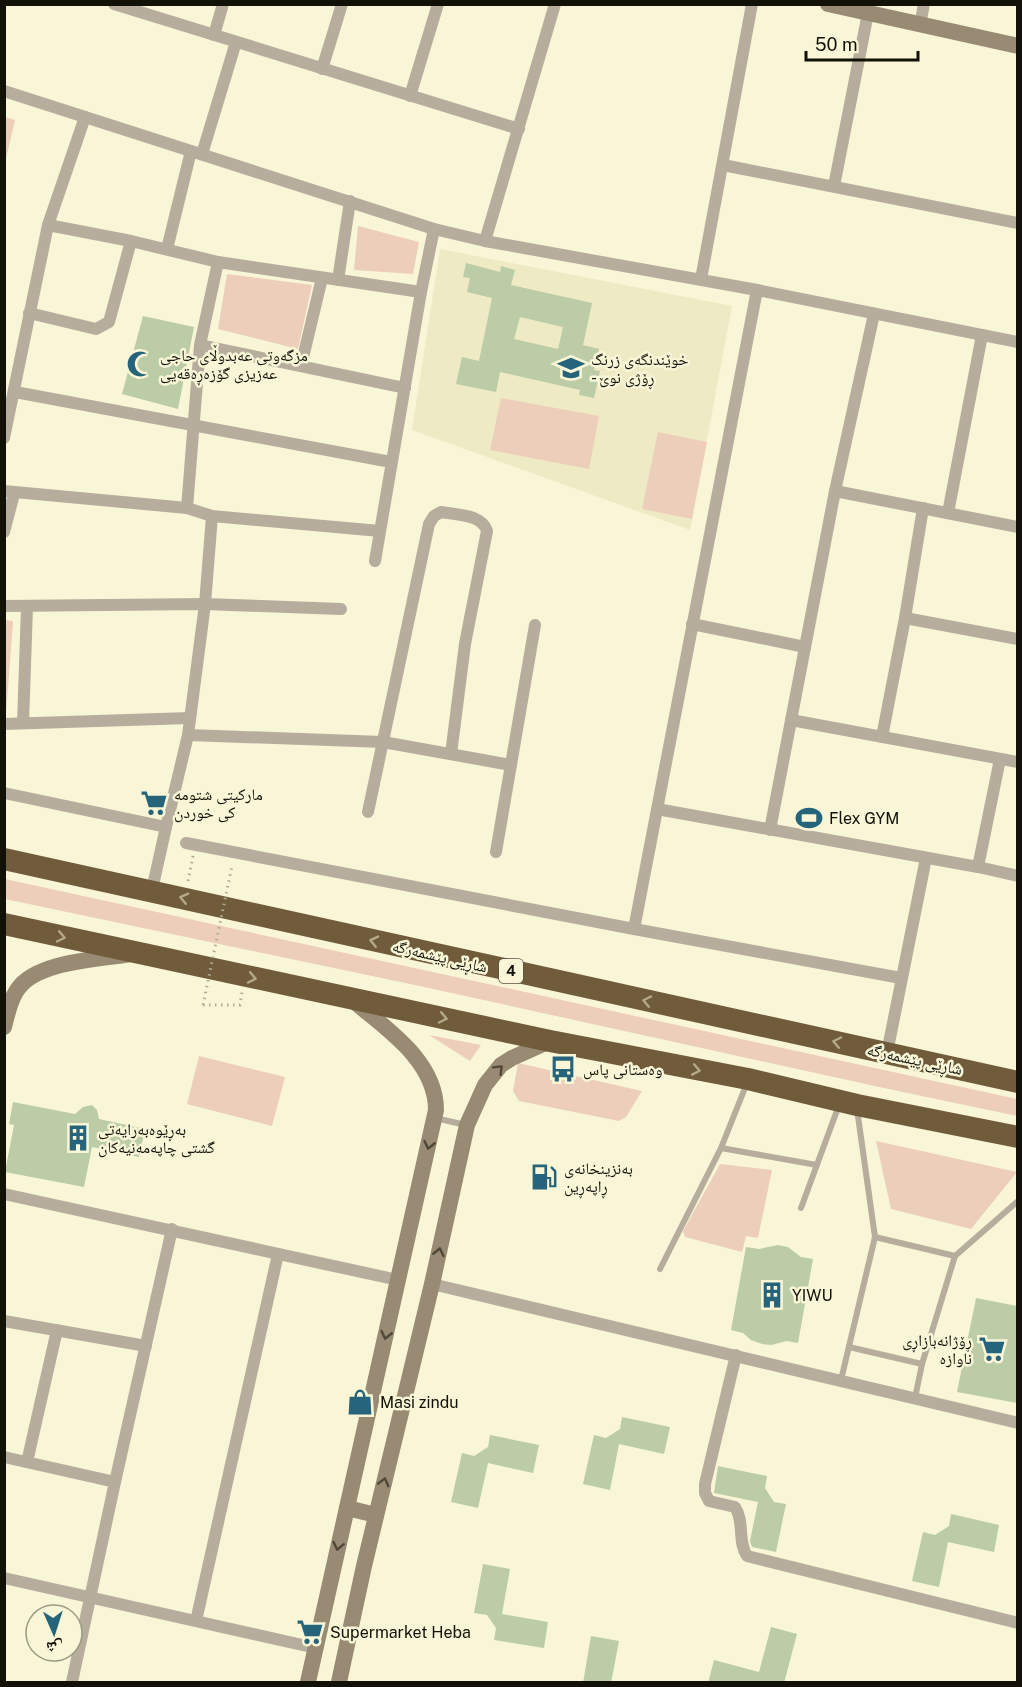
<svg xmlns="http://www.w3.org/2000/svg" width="1022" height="1687" viewBox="0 0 1022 1687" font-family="'Public Sans','Noto Naskh Arabic',sans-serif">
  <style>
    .built { fill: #eeeac4 }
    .green { fill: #edceba }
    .building { fill: #bbcca7; fill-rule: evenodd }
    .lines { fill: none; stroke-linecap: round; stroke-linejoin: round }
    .path { stroke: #afad95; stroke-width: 3; stroke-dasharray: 1.5 4.5; stroke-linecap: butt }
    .lane { stroke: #b7ad9d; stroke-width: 6 }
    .street { stroke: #b7ad9d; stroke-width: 12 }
    .secondary { stroke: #998a73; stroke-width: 16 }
    .highway { stroke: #705c3b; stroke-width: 22 }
    .path-bridge { stroke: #afad95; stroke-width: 3; stroke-dasharray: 1.5 4.5; stroke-linecap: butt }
    .oneway { stroke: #b4a989 }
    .oneway2 { stroke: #4f4738 }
    .labels { text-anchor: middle; stroke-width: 5; stroke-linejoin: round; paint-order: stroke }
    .shield { fill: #f8f6d7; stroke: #575645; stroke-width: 1.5 }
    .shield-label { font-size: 15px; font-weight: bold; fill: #121107 }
    .poi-label { font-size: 16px; fill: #121107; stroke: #f8f6d7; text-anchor: start }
    .street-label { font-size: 16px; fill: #121107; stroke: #f8f6d7 }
  </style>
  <rect width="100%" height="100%" fill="#f8f6d7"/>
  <polygon class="built" points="440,249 732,306 690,530 412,430"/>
  <g class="green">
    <polygon points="5,117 15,120 5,163 4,118"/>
    <polygon points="358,226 419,242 413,274 354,270"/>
    <polygon points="227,274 312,285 298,349 218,329"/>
    <polygon points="501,398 599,416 589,469 490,450"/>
    <polygon points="658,432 707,442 692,519 642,509"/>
    <polygon points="5,620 13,621 6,714 4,714"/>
    <polygon points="5,879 1017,1099 1017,1116 893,1090 415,985 5,899"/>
    <polygon points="429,1035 481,1045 470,1061"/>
    <polygon points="199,1056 285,1077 272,1126 187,1104"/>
    <polygon points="518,1063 642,1091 626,1117 619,1121 519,1101 513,1091"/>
    <polygon points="876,1141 1017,1172 971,1229 891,1209"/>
    <polygon points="720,1164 772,1170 758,1238 746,1236 742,1252 685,1237 683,1231"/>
  </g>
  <g class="building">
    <path d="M466 263 500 272 501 266 515 270 511 285 592 303 583 345 599 349 594 370 600 371 594 398 579 395 580 390 500 372 496 392 456 384 462 357 479 361 492 298 467 292 470 278 463 277ZM520 317 563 327 558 349 514 339Z"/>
    <polygon points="143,316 194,327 178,409 122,394"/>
    <polygon points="13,1102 75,1114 83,1107 92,1105 97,1110 99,1119 145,1129 139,1157 92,1147 84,1187 5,1172 14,1125 9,1124"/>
    <polygon points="778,1245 788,1247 801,1257 813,1259 798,1343 787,1341 771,1345 762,1344 751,1340 743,1333 731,1330 746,1247 759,1249"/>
    <polygon points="976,1298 1017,1306 1017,1403 957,1392"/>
    <polygon points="622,1417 670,1427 664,1454 619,1444 610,1490 583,1484 594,1435 606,1438 620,1429"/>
    <polygon points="490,1435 539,1445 533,1473 488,1463 478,1508 451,1502 462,1453 474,1456 488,1447"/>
    <polygon points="718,1466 767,1476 765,1488 774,1502 786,1504 776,1552 752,1547 750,1541 758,1502 714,1493"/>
    <polygon points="951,1514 999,1525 994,1552 948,1542 939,1587 912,1581 923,1532 935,1535 949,1526"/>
    <polygon points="483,1564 510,1569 502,1614 548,1622 544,1648 494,1640 496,1628 487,1615 474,1613"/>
    <polygon points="771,1627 797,1634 784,1683 708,1683 714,1660 759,1672"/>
    <polygon points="591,1636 619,1641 611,1683 583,1683"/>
  </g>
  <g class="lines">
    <g class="path">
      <polyline points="188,881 193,856"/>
      <polyline points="203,1005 240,1005 242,992"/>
    </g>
    <g class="lane">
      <polyline points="435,1118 466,1125"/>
      <polyline points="721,1148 817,1165"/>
      <polyline points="801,1208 839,1105"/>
      <polyline points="875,1237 955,1256"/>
      <polyline points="660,1269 721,1148 747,1083"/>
      <polyline points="849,1347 922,1364"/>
      <polyline points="841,1380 875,1237 857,1109"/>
      <polyline points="915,1398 922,1364 955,1256 1018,1201"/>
    </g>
    <g class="street">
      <polyline points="114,4 519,129"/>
      <polyline points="920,25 924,4"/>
      <polyline points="214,35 223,4"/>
      <polyline points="322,69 342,4"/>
      <polyline points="4,91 434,229 485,241 757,290 1018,342"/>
      <polyline points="410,96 438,4"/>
      <polyline points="202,154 236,42"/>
      <polyline points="723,165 1018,223"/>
      <polyline points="834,186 868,13"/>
      <polyline points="48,225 131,241 218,262 421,292"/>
      <polyline points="485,241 555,4"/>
      <polyline points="167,249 191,151"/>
      <polyline points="701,279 752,4"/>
      <polyline points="338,280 350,201"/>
      <polyline points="29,313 96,329 109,322 131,241"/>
      <polyline points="200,345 405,388"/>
      <polyline points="301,366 322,278"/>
      <polyline points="15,392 391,462"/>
      <polyline points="4,438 48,225 85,117"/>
      <polyline points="4,491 187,508 212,516 380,531"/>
      <polyline points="835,491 1018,527"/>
      <polyline points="187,508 200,345 218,262"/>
      <polyline points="948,513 982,335"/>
      <polyline points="4,532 14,494"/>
      <polyline points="375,561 421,292 434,229"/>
      <polyline points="4,606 205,604 341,609"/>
      <polyline points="905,618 1018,639"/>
      <polyline points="692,624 805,647"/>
      <polyline points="791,720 1018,762"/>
      <polyline points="23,723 27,607"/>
      <polyline points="4,724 190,718"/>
      <polyline points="188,735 383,742 511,765"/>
      <polyline points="882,737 905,618 923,508"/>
      <polyline points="4,793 166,827 152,890"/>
      <polyline points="657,809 978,867 1000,759"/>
      <path d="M368 812 429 524 434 516 441 512C457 515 482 514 487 531L465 644 451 754"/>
      <polyline points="166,827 188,735 205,604 212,516"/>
      <polyline points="770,830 835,491 874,314"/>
      <polyline points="186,843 634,929 901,978"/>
      <polyline points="496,852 535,625"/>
      <polyline points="978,867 1018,876"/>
      <polyline points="634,929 757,290"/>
      <polyline points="887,1053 926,858"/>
      <polyline points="4,1194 398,1280"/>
      <polyline points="432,1284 1018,1423"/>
      <polyline points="4,1321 146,1346"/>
      <path d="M736 1355 705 1484V1493L709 1501 735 1507C745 1522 737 1541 747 1556L1018 1623"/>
      <polyline points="4,1457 115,1482"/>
      <polyline points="27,1462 57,1330"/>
      <polyline points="4,1578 316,1648"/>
      <polyline points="196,1621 278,1254"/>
      <polyline points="72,1682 115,1482 172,1229"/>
    </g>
    <g class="secondary">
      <polyline points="828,4 1018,46"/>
      <path d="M4 1027C8 1012 11 995 22 984 45 961 100 959 131 954"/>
      <polyline points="347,1508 376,1515"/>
      <path d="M308 1682 436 1110C436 1060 385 1028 351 999"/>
      <polyline points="339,1682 364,1566 432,1284 467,1125 485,1085 501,1065 512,1058 550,1041"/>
    </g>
    <g class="highway">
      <polyline points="4,859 1018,1082"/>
      <polyline points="4,924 550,1041 748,1079 857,1105 1018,1137"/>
    </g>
    <polyline class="path-bridge" points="203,1005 232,866"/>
  </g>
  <defs><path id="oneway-chevron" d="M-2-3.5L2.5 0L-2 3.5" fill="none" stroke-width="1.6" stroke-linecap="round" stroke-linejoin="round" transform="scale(1.5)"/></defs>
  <g class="oneway">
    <use href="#oneway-chevron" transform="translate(184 898) rotate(-167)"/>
    <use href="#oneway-chevron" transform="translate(61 937) rotate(12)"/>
    <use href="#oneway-chevron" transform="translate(374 941) rotate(-167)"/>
    <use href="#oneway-chevron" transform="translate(252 978) rotate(12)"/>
    <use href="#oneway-chevron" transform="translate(647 1001) rotate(-168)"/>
    <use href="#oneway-chevron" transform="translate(443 1018) rotate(12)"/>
    <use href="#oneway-chevron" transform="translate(837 1042) rotate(-168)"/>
    <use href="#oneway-chevron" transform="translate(696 1070) rotate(11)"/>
  </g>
  <g class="oneway2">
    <use href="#oneway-chevron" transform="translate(499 1069) rotate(-45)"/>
    <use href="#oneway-chevron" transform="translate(429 1145) rotate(103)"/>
    <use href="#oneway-chevron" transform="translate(439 1252) rotate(-78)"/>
    <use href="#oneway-chevron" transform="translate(386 1335) rotate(103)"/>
    <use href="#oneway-chevron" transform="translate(384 1482) rotate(-76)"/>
    <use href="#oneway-chevron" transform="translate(338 1546) rotate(102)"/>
  </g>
  <defs>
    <g id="mosque-bare" transform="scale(2.07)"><path d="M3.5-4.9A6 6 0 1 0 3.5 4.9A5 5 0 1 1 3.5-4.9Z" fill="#25647a" stroke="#f8f6d7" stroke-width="2.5" paint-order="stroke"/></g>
    <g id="school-bare" transform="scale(2.07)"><path d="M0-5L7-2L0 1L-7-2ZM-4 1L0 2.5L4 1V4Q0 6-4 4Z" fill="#25647a" stroke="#f8f6d7" stroke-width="2.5" paint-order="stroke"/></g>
    <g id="supermarket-bare" transform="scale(2.07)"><path d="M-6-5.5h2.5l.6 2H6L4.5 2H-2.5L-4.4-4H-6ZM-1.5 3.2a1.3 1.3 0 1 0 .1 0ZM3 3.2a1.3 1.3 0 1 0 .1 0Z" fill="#25647a" stroke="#f8f6d7" stroke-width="2.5" paint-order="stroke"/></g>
    <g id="stadium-bare" transform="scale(2.07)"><path d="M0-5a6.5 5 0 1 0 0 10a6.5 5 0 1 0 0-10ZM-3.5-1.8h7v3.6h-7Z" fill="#25647a" stroke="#f8f6d7" stroke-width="2.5" paint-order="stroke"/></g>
    <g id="bus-bare" transform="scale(2.07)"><path d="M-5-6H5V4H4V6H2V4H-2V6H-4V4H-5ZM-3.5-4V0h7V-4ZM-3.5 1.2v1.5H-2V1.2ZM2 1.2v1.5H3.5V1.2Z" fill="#25647a" stroke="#f8f6d7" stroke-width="2.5" paint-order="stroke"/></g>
    <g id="building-bare" transform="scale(2.07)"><path d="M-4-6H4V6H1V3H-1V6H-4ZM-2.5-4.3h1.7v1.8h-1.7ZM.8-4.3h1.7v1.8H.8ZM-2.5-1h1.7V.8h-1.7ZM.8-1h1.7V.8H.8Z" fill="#25647a" stroke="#f8f6d7" stroke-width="2.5" paint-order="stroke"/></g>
    <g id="fuel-bare" transform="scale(2.07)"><path d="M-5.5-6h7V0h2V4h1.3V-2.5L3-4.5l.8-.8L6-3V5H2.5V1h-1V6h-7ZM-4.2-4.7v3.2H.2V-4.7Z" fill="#25647a" stroke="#f8f6d7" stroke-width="2.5" paint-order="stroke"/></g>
    <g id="shop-bare" transform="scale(2.07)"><path d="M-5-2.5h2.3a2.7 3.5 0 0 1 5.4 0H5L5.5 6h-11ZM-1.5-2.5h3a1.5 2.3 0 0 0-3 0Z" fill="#25647a" stroke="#f8f6d7" stroke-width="2.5" paint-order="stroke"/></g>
  </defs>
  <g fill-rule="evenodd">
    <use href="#mosque-bare" x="140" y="364"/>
    <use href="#school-bare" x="571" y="368"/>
    <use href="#supermarket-bare" x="154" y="803"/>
    <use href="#stadium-bare" x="809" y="818"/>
    <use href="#bus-bare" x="563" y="1069"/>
    <use href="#building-bare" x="78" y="1138"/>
    <use href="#fuel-bare" x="544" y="1177"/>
    <use href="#building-bare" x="772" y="1295"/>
    <use href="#supermarket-bare" x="992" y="1349"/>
    <use href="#shop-bare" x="360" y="1402"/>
    <use href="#supermarket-bare" x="310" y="1632"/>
  </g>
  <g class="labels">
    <rect class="shield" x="499" y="959" width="24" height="24" rx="4.5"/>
    <g class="shield-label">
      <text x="511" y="976">4</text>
    </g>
    <g class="poi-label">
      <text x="160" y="361">مزگەوتی عەبدوڵای حاجی<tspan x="160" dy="18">عەزیزی گۆزەڕەقەیی</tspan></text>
      <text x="591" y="365">خوێندنگەی زرنگ<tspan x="591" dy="18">- ڕۆژی نوێ</tspan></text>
      <text x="174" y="800">مارکیتی شتومه<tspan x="174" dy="18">کی خوردن</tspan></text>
      <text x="829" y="824">Flex GYM</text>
      <text x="583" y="1075">وەستانی پاس</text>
      <text x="98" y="1135">بەڕێوەبەرایەتی<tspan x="98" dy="18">گشتی چاپەمەنیەکان</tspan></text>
      <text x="564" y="1174">بەنزینخانەی<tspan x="564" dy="18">ڕاپەڕین</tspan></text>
      <text x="792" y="1301">YIWU</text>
      <text x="972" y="1346" text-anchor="end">ڕۆژانەبازاڕی<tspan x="972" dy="18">ناوازە</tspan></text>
      <text x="380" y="1408">Masi zindu</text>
      <text x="330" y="1638">Supermarket Heba</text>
    </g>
    <g class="street-label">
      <text transform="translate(440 956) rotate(13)" y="6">شاڕێی پێشمەرگە</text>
      <text transform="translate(915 1059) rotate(12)" y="6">شاڕێی پێشمەرگە</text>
    </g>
  </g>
  <rect width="1022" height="1687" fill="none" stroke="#121107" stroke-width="12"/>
  <g transform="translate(54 1633) rotate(177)"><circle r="28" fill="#f8f6d7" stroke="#9c9a84" stroke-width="1.5"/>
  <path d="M0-4.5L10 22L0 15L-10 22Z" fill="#25647a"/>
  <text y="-9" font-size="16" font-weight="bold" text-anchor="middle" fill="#121107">ش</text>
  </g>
  <path d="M806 51v9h112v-9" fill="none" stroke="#121107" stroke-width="3"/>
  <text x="815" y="51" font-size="18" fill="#121107" stroke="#f8f6d7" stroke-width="4.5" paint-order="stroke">50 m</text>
</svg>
